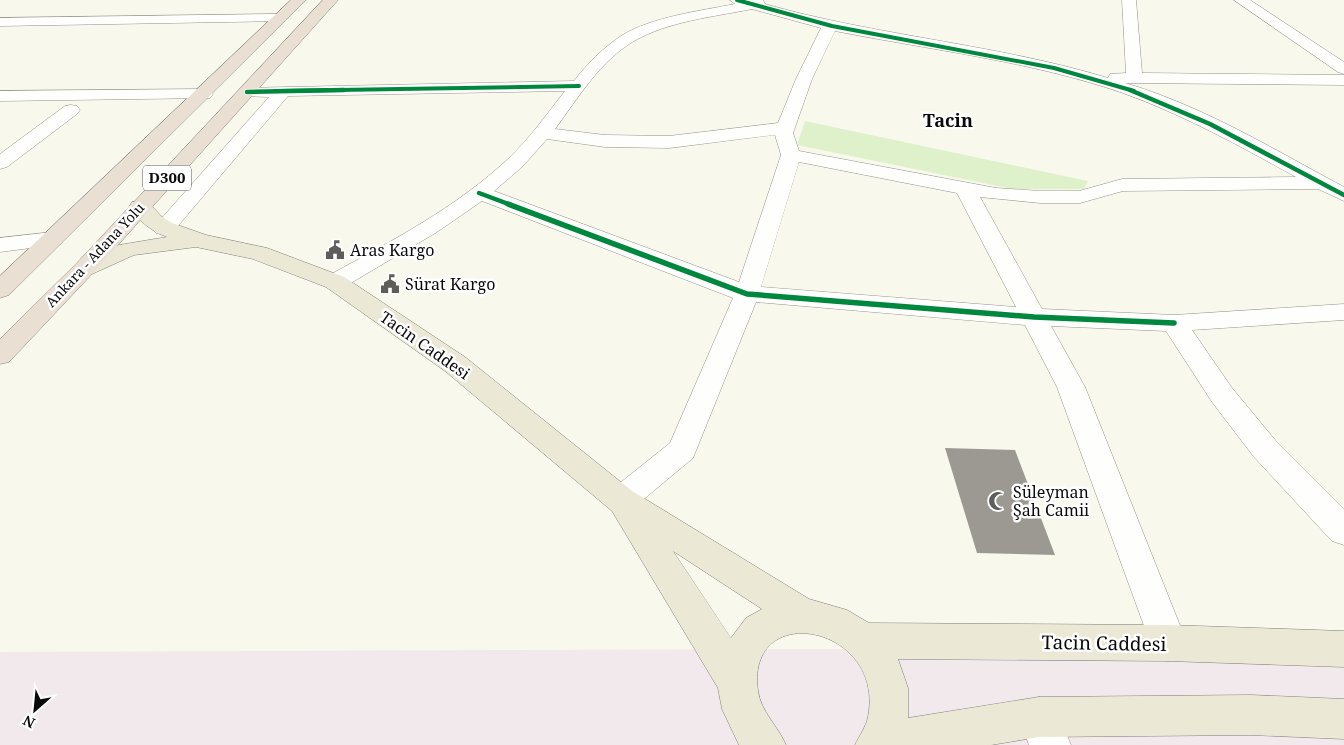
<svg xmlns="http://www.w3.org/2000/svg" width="1344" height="745" viewBox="0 0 1344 745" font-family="'Noto Serif',serif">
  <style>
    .industrial { fill: #f1e9eb }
    .green { fill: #def1cb }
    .building { fill: #9c9993 }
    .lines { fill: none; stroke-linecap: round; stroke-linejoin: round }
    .minor-casing { stroke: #92918c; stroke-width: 1 }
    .major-casing { stroke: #7f7e7a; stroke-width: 1 }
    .highway-casing { stroke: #7f7e7a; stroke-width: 1 }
    .minor { fill: #fefefc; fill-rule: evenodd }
    .major { fill: #ebe9d6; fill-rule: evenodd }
    .highway { fill: #e9dfd2; fill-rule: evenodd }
    .cycleway-far2-casing { stroke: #fff; stroke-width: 5.5 }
    .cycleway-far1-casing { stroke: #fff; stroke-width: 6 }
    .cycleway-casing { stroke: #fff; stroke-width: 8 }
    .cycleway-far2 { stroke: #00873e; stroke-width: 4 }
    .cycleway-far1 { stroke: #00873e; stroke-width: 4.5 }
    .cycleway { stroke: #00873e; stroke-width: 5.5 }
    .labels { text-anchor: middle; stroke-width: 5; stroke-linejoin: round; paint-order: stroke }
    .far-street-label { font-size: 14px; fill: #0a0a0a; stroke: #fff }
    .shield { fill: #fff; stroke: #545454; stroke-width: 1 }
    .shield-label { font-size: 15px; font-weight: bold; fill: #0a0a0a }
    .poi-label { font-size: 16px; fill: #0a0a0a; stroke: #fff; text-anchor: start }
    .street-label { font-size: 16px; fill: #0a0a0a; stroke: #fff }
    .far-district-label { font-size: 18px; font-weight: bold; fill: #0a0a0a; stroke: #fff }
    .near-street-label { font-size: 19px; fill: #0a0a0a; stroke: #fff }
  </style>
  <rect width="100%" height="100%" fill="#f9f8ed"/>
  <polygon class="industrial" points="1344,647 1344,745 0,745 0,652"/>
  <polygon class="green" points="805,121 1088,181 1084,189 1012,189 797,145"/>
  <polygon class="building" points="945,448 1015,450 1055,555 977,553"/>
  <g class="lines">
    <g class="minor-casing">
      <g id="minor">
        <path d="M730 0H763L765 4C877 36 996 44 1108 78L1110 74 1126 73 1122 0H1136L1142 73 1344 75V85L1125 83C1203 106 1273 149 1344 187V201L1318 189 1123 191 1080 203H1040L980 197 1042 309 1174 315 1344 304V320L1192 330 1232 388 1276 441 1344 509V545L1332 541 1254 457 1212 402 1166 331 1051 326 1085 387 1187 643 1181 656 1168 661 1155 656 1057 387 1025 325 756 302 693 458 632 509 621 513 610 509 605 500 610 491 670 443 733 298 482 201 437 232 344 287 335 289 326 287 323 282 326 277C390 242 456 208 509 158 530 138 547 114 565 91L288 96 172 233 164 235 156 233 153 228 269 97 241 96 238 92 241 88 574 81C587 64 603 48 621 36 651 17 700 11 735 4ZM752 9 821 28 796 79 778 123 669 136 605 135 555 129C578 98 600 61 634 41 669 21 713 17 752 9ZM835 31C931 50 1030 61 1123 93 1184 115 1240 146 1296 177L1122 179 1079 191H1040L996 188 799 151 793 133 812 79ZM775 135 781 155 739 282 494 191 522 167 547 139 605 147 669 148ZM799 162 957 193 1016 307 761 287Z"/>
        <polygon points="1234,0 1250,0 1344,62 1344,74 1338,72"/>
        <polygon points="280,14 287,18 285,21 0,26 0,18"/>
        <polygon points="204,89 210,90 213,94 210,98 0,101 0,91"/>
        <polygon points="71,105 77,106 80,110 77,114 7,167 0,169 0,154 65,106"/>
        <polygon points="53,232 61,234 64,239 61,244 0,252 0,238"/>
        <polygon points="1039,697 1053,703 1071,745 1029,745 1019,717 1025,703"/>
      </g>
    </g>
    <g class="major-casing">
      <path id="major" d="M140 201 148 202 161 216 172 223 206 235 267 248 344 277 465 357 632 491 809 599 847 610 869 623 1168 625 1344 631V667L1168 661 898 659 908 688V718L1039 697 1251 695 1344 699V739L1251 735 1039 737 991 745H855C859 736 866 727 868 717 886 625 745 598 758 691 761 712 778 726 786 745H739L722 709 718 688 612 511 445 371 326 287 253 259 196 247 134 255 92 274 84 276 76 274 72 269 76 264 119 245 167 237C151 231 139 221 129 207L132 202ZM673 551 762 609 746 618 731 638Z"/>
    </g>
    <g class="highway-casing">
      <g id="highway">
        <polygon points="291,0 306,0 9,295 0,298 0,276"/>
        <polygon points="323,0 338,0 92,274 9,362 0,364 0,339 76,264"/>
      </g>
    </g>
    <use href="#minor" class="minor"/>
    <use href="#major" class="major"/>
    <use href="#highway" class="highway"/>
    <g class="cycleway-far2-casing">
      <g id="cycleway-far2">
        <polyline points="737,0 832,26 1054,68 1134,91"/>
        <polyline points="275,91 579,86"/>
      </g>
    </g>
    <g class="cycleway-far1-casing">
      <g id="cycleway-far1">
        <polyline points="1130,90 1210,124 1344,195"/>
        <polyline points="247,92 344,90"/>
        <polyline points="479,193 511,205"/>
      </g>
    </g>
    <g class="cycleway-casing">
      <polyline id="cycleway" points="508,204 747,294 1034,317 1174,323"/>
    </g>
    <use href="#cycleway-far2" class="cycleway-far2"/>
    <use href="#cycleway-far1" class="cycleway-far1"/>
    <use href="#cycleway" class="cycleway"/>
  </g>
  <defs>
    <g id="civic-bare" transform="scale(1.5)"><path d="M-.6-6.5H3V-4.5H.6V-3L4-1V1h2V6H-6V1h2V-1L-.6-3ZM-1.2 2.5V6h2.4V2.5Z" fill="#5e5d59" stroke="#fff" stroke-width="2.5" paint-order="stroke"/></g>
    <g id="mosque-bare" transform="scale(1.5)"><path d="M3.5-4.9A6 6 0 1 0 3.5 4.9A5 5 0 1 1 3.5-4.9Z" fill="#5e5d59" stroke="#fff" stroke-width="2.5" paint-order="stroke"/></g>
  </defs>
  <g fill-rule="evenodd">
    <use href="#civic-bare" x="335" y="250"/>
    <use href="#civic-bare" x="390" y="284"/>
    <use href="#mosque-bare" x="998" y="501"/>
  </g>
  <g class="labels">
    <g class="far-street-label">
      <text transform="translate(95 255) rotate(-47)" y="5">Ankara - Adana Yolu</text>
    </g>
    <rect class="shield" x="143" y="165.5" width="48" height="25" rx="4"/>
    <g class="shield-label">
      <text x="167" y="183">D300</text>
    </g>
    <g class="poi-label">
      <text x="350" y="256">Aras Kargo</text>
      <text x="405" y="290">Sürat Kargo</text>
      <text x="1013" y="498">Süleyman<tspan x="1013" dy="18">Şah Camii</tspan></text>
    </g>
    <g class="street-label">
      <text transform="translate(425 345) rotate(35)" y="6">Tacin Caddesi</text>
    </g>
    <g class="far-district-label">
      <text x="948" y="127">Tacin</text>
    </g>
    <g class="near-street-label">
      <text transform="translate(1104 643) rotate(1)" y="7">Tacin Caddesi</text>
    </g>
  </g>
  <g transform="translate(35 710) rotate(207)" stroke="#ffffff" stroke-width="4" paint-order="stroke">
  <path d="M0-4L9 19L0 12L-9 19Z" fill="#0a0a0a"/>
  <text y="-8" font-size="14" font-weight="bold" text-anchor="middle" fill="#0a0a0a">N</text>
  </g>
</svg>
